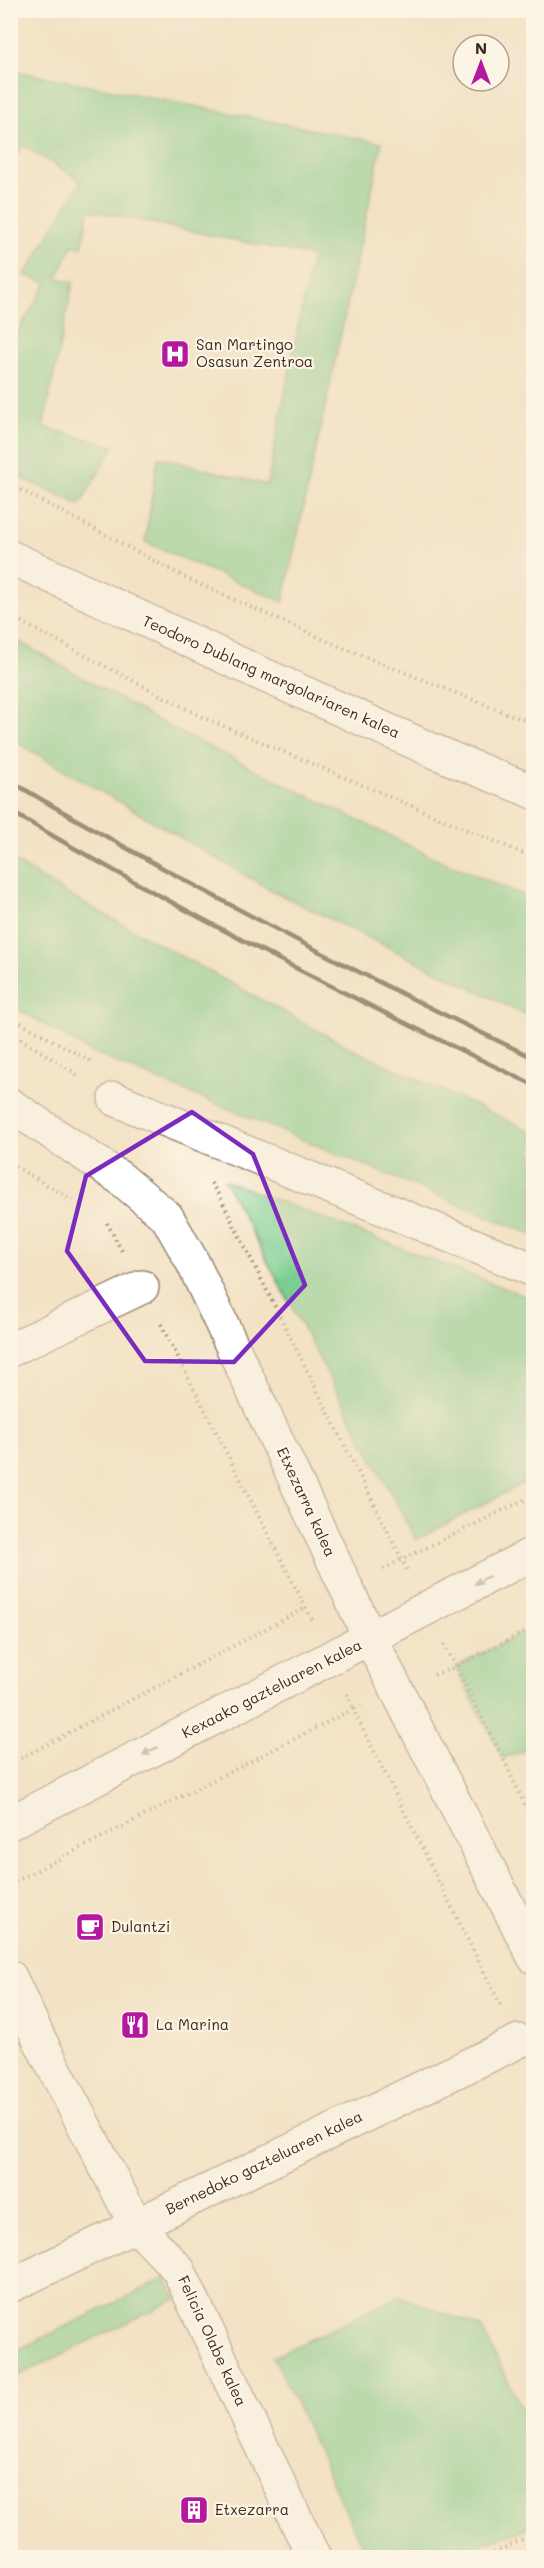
<svg xmlns="http://www.w3.org/2000/svg" width="544" height="2568" viewBox="0 0 544 2568" font-family="Mali,sans-serif">
  <style>
    .green { fill: #7ace91; stroke: #5a7c58; stroke-width: 1.5 }
    .lines { fill: none; stroke-linecap: round; stroke-linejoin: round }
    .pedestrian-casing { stroke: #978672; stroke-width: 36 }
    .minor-casing { stroke: #978672; stroke-width: 36 }
    .path { stroke: #978672; stroke-width: 4; stroke-dasharray: 1.5 4.5; stroke-linecap: butt }
    .pedestrian { stroke: #fff; stroke-width: 33 }
    .minor { stroke: #fff; stroke-width: 33 }
    .rail { stroke: #3b2a1e; stroke-width: 4.5 }
    .oneway { fill: #a79f9a }
    .marked { fill: none; stroke: #7b2cbf; stroke-width: 4.5; stroke-linejoin: round }
    .labels { text-anchor: middle; stroke-width: 4.5; stroke-linejoin: round; paint-order: stroke }
    .poi-label { font-size: 15px; fill: #3b2a1e; stroke: #fcf5e5; text-anchor: start }
    .street-label { font-size: 15px; fill: #3b2a1e; stroke: #fcf5e5 }
  </style>
  <rect width="100%" height="100%" fill="#fcf5e5"/>
  <filter id="ink" filterUnits="userSpaceOnUse"><feTurbulence type="fractalNoise" baseFrequency=".0167" numOctaves="2"/><feDisplacementMap in="SourceGraphic" scale="12" xChannelSelector="R" yChannelSelector="G"/><feConvolveMatrix kernelMatrix="1 2 1 2 8 2 1 2 1" color-interpolation-filters="sRGB"/></filter>
  <filter id="wash" filterUnits="userSpaceOnUse"><feTurbulence type="fractalNoise" baseFrequency=".008" numOctaves="4" result="noise"/><feDisplacementMap in="SourceGraphic" scale="24" xChannelSelector="R" yChannelSelector="G"/><feGaussianBlur stdDeviation="1.35" result="paint"/><feColorMatrix in="noise" values="0 0 0 0 0 0 0 0 0 0 0 0 0 0 0 0 0 1.4 0 .05"/><feComposite in="paint" operator="in"/></filter>
  <g filter="url(#wash)">
    <rect width="100%" height="100%" fill="#f3e2c5"/>
    <g class="green">
      <polygon points="11,70 382,143 283,602 145,542 158,457 267,485 312,256 89,210 82,247 72,246 57,278 73,282 43,427 114,446 80,505 11,473 11,343 47,283 25,275 81,181 23,145 11,165"/>
      <polygon points="11,637 171,728 430,856 533,899 533,1018 271,890 11,739"/>
      <polygon points="10,859 74,898 352,1049 533,1132 533,1235 91,1052 11,1005"/>
      <polygon points="224,1180 533,1299 533,1478 416,1540"/>
      <polygon points="533,1627 533,1748 503,1758 456,1667"/>
      <polygon points="166,2278 176,2299 11,2379 11,2353"/>
      <polygon points="399,2296 481,2327 533,2431 533,2526 444,2557 367,2557 278,2365 272,2358"/>
    </g>
  </g>
  <g filter="url(#ink)">
    <g class="lines">
      <g class="pedestrian-casing">
        <g id="pedestrian">
          <polyline points="115,1099 534,1270"/>
          <polyline points="10,1350 142,1287"/>
          <polyline points="10,1977 39,2039 136,2225 178,2269 314,2558"/>
          <polyline points="10,2286 519,2041"/>
        </g>
      </g>
      <g class="minor-casing">
        <g id="minor">
          <polyline points="10,557 257,672 452,759 534,792"/>
          <polyline points="10,1105 120,1178 167,1217 193,1263 370,1638 534,1957"/>
          <polyline points="10,1823 534,1553"/>
        </g>
      </g>
      <g class="path">
        <polyline points="10,484 190,580 343,648 534,724"/>
        <polyline points="10,616 202,717 534,858"/>
        <polyline points="10,1017 94,1063"/>
        <polyline points="10,1032 81,1077"/>
        <polyline points="10,1163 74,1201"/>
        <polyline points="211,1183 220,1197 408,1572"/>
        <polyline points="107,1223 122,1251"/>
        <polyline points="161,1324 313,1622"/>
        <polyline points="383,1569 534,1495"/>
        <polyline points="534,1627 456,1667 503,1758 534,1825"/>
        <polyline points="434,1675 456,1667 443,1643"/>
        <polyline points="347,1694 353,1709 361,1706"/>
        <polyline points="10,1764 307,1607"/>
        <polyline points="10,1884 353,1709 501,2006"/>
        <polyline points="483,2558 534,2534"/>
      </g>
      <use href="#pedestrian" class="pedestrian"/>
      <use href="#minor" class="minor"/>
      <g class="rail">
        <path d="M10 781C181 882 355 973 534 1058"/>
        <path d="M10 811C180 911 355 1001 534 1085"/>
      </g>
    </g>
    <defs><path id="oneway-solid" d="M-6-.8H1V-3.2L6.5 0L1 3.2V.8H-6Z" transform="scale(1.5)"/></defs>
    <g class="oneway">
      <use href="#oneway-solid" transform="translate(482 1580) rotate(152)"/>
      <use href="#oneway-solid" transform="translate(150 1751) rotate(153)"/>
    </g>
  </g>
  <path d="M0 0H544V2568H0ZM192 1112 253 1154 305 1285 234 1362 145 1361 67 1251 86 1176Z" fill="#f3e2c5" fill-opacity=".55" fill-rule="evenodd"/>
  <path class="marked" d="M192 1112 253 1154 305 1285 234 1362 145 1361 67 1251 86 1176Z"/>
  <defs>
    <g id="hospital-square" transform="scale(1.5)"><rect x="-9" y="-9" width="18" height="18" rx="4" fill="#b5179e" stroke="#fcf5e5"/><path d="M-5-5h3v3.5h4V-5h3V5h-3V1.5h-4V5h-3Z" fill="#fff"/></g>
    <g id="cafe-square" transform="scale(1.5)"><rect x="-9" y="-9" width="18" height="18" rx="4" fill="#b5179e" stroke="#fcf5e5"/><path d="M-5.5-4.5H6V0H3Q3 3.5 0 3.5H-2.5Q-5.5 3.5-5.5 0ZM3-3.2v2h1.7v-2ZM-6 4.5H4V6H-6Z" fill="#fff"/></g>
    <g id="restaurant-square" transform="scale(1.5)"><rect x="-9" y="-9" width="18" height="18" rx="4" fill="#b5179e" stroke="#fcf5e5"/><path d="M-5-6h1v4h1v-4h1v4h1v-4h1v5L-1.5 .5V6h-2V.5L-5-1ZM5-6V6H3V1.5H1.5Q1.5-4 5-6Z" fill="#fff"/></g>
    <g id="building-square" transform="scale(1.5)"><rect x="-9" y="-9" width="18" height="18" rx="4" fill="#b5179e" stroke="#fcf5e5"/><path d="M-4-6H4V6H1V3H-1V6H-4ZM-2.5-4.3h1.7v1.8h-1.7ZM.8-4.3h1.7v1.8H.8ZM-2.5-1h1.7V.8h-1.7ZM.8-1h1.7V.8H.8Z" fill="#fff"/></g>
  </defs>
  <g fill-rule="evenodd">
    <use href="#hospital-square" x="175" y="354"/>
    <use href="#cafe-square" x="90" y="1927"/>
    <use href="#restaurant-square" x="135" y="2025"/>
    <use href="#building-square" x="194" y="2510"/>
  </g>
  <g class="labels">
    <g class="poi-label">
      <text x="196" y="350">San Martingo<tspan x="196" dy="17">Osasun Zentroa</tspan></text>
      <text x="111" y="1932">Dulantzi</text>
      <text x="156" y="2030">La Marina</text>
      <text x="215" y="2515">Etxezarra</text>
    </g>
    <g class="street-label">
      <text transform="translate(271 677) rotate(24)" y="5">Teodoro Dublang margolariaren kalea</text>
      <text transform="translate(306 1502) rotate(65)" y="5">Etxezarra kalea</text>
      <text transform="translate(272 1689) rotate(-27)" y="5">Kexaako gazteluaren kalea</text>
      <text transform="translate(264 2163) rotate(-26)" y="5">Bernedoko gazteluaren kalea</text>
      <text transform="translate(212 2341) rotate(65)" y="5">Felicia Olabe kalea</text>
    </g>
  </g>
  <rect width="544" height="2568" fill="none" stroke="#fcf5e5" stroke-width="36"/>
  <g transform="translate(481 63)"><circle r="28" fill="#fcf5e5" stroke="#afa495" stroke-width="1.5"/>
  <path d="M0-4.5L10 22L0 15L-10 22Z" fill="#b5179e"/>
  <text y="-9" font-size="16" font-weight="bold" text-anchor="middle" fill="#3b2a1e">N</text>
  </g>
</svg>
